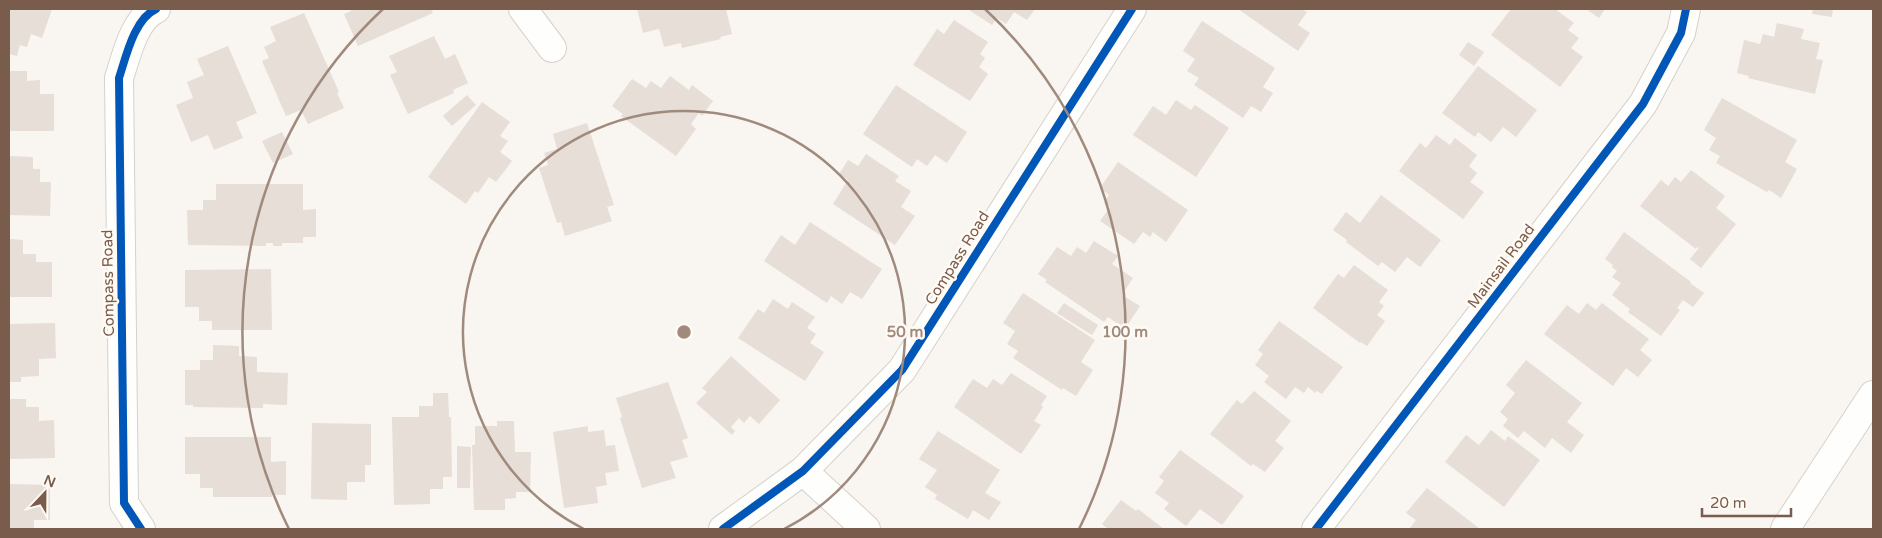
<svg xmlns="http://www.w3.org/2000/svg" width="1882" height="538" viewBox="0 0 1882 538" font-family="'Varela Round',sans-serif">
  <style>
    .building { fill: #e6ded7 }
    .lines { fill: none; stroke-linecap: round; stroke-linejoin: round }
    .minor-casing { stroke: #d7d1cb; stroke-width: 30 }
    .minor { stroke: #fefefd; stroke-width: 28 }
    .cycleway-casing { stroke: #fffaf3; stroke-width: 11 }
    .cycleway { stroke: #0057b8; stroke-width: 8 }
    .ring { fill: none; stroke: #9f8a7d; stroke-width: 2.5 }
    .labels { text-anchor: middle; stroke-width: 5; stroke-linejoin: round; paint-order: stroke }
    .street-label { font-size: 15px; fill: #7a5c4d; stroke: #fffaf3 }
    .centre { fill: #9f8a7d; stroke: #fffaf3; stroke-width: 2.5 }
    .ring-label { font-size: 15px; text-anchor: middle; font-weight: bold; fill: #9f8a7d; stroke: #fffaf3; stroke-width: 5; stroke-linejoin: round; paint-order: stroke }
  </style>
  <rect width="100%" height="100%" fill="#f9f5f0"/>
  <g class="building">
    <polygon points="9,9 52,9 42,38 31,34 27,47 20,45 17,56 9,54"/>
    <polygon points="351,9 431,9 433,13 358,46 344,14 351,11"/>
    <polygon points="637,9 726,9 732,34 720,37 721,39 682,48 681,43 664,47 659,29 643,33"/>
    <polygon points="970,9 1035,9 1027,20 1014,12 1006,24 997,18 992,25 969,10"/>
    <polygon points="1238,9 1302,9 1307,12 1298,25 1310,33 1298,51"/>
    <polygon points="1511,9 1555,9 1574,23 1568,30 1579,38 1571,48 1583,57 1560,87 1491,35"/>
    <polygon points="1586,9 1605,9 1599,18"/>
    <polygon points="1813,9 1833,9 1832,17 1812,14"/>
    <polygon points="304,13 339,92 337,93 344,108 308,124 301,110 286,116 262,61 269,58 264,47 276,41 270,27"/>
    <polygon points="954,20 988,42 980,54 985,58 979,67 988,74 970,101 913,65 937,29 944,34"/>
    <polygon points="1202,21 1275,68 1263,87 1273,93 1261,112 1251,106 1243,118 1194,85 1199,78 1187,71 1195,59 1183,51"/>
    <polygon points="1777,23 1804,29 1801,39 1820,43 1816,59 1823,60 1815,94 1748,78 1749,76 1737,73 1744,40 1760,44 1763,34 1774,37"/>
    <polygon points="434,36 445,59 455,54 468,83 453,90 454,93 408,114 390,75 397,72 389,56"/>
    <polygon points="1468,42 1484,52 1474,66 1459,55"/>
    <polygon points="228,46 257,113 236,122 243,138 214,150 208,135 191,142 176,105 193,98 187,82 204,75 197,59"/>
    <polygon points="1478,66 1537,110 1516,137 1503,127 1491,142 1478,132 1475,137 1442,113"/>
    <polygon points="9,71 27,71 27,81 40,80 40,94 54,94 54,131 9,131"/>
    <polygon points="670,76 689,90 692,85 713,101 702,116 699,113 691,124 696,129 676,156 621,116 623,114 612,106 632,79 646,88 651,81 661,88"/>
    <polygon points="896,85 967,132 947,163 935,155 927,166 917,159 912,167 863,134"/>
    <polygon points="467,95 476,105 452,126 443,116"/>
    <polygon points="1722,98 1797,140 1785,162 1797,169 1781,198 1769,190 1767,192 1716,163 1720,156 1709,150 1716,138 1704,130"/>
    <polygon points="1176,100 1191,110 1195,105 1229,128 1196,177 1133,135 1153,106 1166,115"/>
    <polygon points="482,102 510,122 500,136 508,141 500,152 512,161 496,182 489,177 478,193 475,191 466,204 428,177"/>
    <polygon points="587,123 614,205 607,207 612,221 565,236 561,222 557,223 539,168 548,165 544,153 557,149 553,134"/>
    <polygon points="282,132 293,154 273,163 262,141"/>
    <polygon points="1436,135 1450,145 1455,138 1477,155 1469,166 1477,173 1470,182 1484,192 1463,219 1399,171 1420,143 1426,148"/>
    <polygon points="866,154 899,176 895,181 911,191 901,207 915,216 895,245 833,204 848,180 839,174 848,160 858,166"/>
    <polygon points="9,156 33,157 33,169 40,169 40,182 51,182 50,216 9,215"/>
    <polygon points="1118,162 1188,210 1166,242 1153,232 1150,237 1143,232 1134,244 1100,221 1110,207 1104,203 1109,195 1100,188"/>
    <polygon points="1691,170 1725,196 1716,208 1736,224 1701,268 1690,259 1699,248 1697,247 1696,249 1640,206 1661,180 1668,186 1675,177 1681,182"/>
    <polygon points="216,184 303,184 303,210 316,209 316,237 303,237 303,243 282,243 282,246 273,246 273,243 266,243 266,246 188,245 187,210 203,210 203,200 216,200"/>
    <polygon points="1381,195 1441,240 1420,267 1407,257 1395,272 1382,262 1378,266 1346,242 1347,240 1333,230 1346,212 1360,223"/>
    <polygon points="810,222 882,269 862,299 850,292 842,304 831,296 827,303 764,261 781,235 795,245"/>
    <polygon points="1624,232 1691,282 1690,283 1704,293 1693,307 1683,300 1677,308 1680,310 1661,336 1628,312 1630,309 1612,295 1621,283 1612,277 1617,271 1612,267 1613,265 1605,259"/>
    <polygon points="9,239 23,240 23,254 36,254 36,262 52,262 52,297 9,297"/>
    <polygon points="1094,241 1118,256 1112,264 1133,278 1122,295 1140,306 1125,329 1108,317 1104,322 1045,282 1047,280 1038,274 1057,247 1071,256 1077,247 1086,253"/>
    <polygon points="1354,265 1388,290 1379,302 1384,306 1377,315 1385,321 1367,346 1361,342 1360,343 1313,308 1338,274 1344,278"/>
    <polygon points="271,269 272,330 212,330 212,321 199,321 199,307 185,307 185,270"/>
    <polygon points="1023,293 1095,340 1081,362 1093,370 1076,396 1063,388 1062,390 1013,358 1018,351 1007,344 1015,331 1003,323"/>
    <polygon points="773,299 788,309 792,302 815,317 807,328 816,334 810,343 824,352 805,381 738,338 758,309 764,313"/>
    <polygon points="1064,303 1098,325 1092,335 1057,313"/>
    <polygon points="1587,303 1596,310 1602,303 1649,339 1640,350 1652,360 1638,377 1626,368 1613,386 1544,334 1567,305 1579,314"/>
    <polygon points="1279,321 1343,367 1322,394 1317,391 1315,393 1308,387 1304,393 1295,387 1286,399 1264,382 1269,376 1255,365 1263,354 1258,350"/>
    <polygon points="55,323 56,358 39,359 39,376 21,377 21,382 9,382 9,324"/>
    <polygon points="213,345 239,346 239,356 257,357 257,372 288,373 287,405 263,404 263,408 193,407 193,405 185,405 185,370 200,370 200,360 213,360"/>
    <polygon points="731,356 780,400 759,424 750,416 744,423 739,418 731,427 735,431 732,435 696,403 707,392 702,388"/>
    <polygon points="1526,360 1582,403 1567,422 1584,435 1571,453 1552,438 1545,448 1524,431 1518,438 1503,426 1508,419 1500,412 1515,393 1506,385"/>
    <polygon points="1011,373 1047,396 1041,405 1043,407 1034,421 1041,425 1021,454 954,407 973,379 987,388 993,379 1002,385"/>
    <polygon points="668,382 688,438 682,440 688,457 670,462 676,478 642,488 620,418 622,417 616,398"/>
    <polygon points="1254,391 1291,421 1275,441 1284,448 1265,472 1253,464 1251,466 1210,434 1237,400 1242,404"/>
    <polygon points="433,393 448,393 449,417 451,417 452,477 443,477 443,489 430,489 430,504 394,505 392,417 419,417 419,406 433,406"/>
    <polygon points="9,399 26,399 26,407 39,407 39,421 54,420 55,458 9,459"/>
    <polygon points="497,421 514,421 515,452 531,452 530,492 516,492 516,498 505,499 505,510 474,510 472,445 475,445 475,426 497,426"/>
    <polygon points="312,423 371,424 371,465 365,465 365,482 347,482 347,500 311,499"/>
    <polygon points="588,426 588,432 604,430 606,446 615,445 619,471 605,473 607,485 596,487 598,503 564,508 553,432"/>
    <polygon points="1491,430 1505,441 1508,436 1540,460 1504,507 1445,462 1466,435 1479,445"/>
    <polygon points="938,431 1000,470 985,493 1001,502 989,520 973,510 968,519 935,499 937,495 925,487 937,470 919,459"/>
    <polygon points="185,437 271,437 271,462 286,461 286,495 272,495 272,497 213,497 213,488 200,488 200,474 185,474"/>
    <polygon points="457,446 471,447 470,488 457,488"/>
    <polygon points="1180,450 1244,496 1222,525 1200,509 1186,526 1164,509 1169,503 1155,493 1164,481 1159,477"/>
    <polygon points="9,484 50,485 50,520 34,520 34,529 9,529"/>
    <polygon points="1427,488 1480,529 1411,529 1410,528 1416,520 1406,513"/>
    <polygon points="1121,500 1136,511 1138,509 1164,529 1108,529 1102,524"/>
  </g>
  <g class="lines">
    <g class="minor-casing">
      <g id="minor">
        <polyline points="523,9 552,48"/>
        <polyline points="803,471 866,529"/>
        <path d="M141 529 124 503 119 78C126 57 134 19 156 9"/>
        <polyline points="723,529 803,471 902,370 1132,9"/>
        <polyline points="1316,529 1643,104 1681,33 1686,9"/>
        <polyline points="1785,529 1873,395"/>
      </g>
    </g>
    <use href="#minor" class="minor"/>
    <g class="cycleway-casing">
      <g id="cycleway">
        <path d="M141 529 124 503 119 78C126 57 134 19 156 9"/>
        <polyline points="723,529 803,471 902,370 1132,9"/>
        <polyline points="1316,529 1643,104 1681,33 1686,9"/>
      </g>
    </g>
    <use href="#cycleway" class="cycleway"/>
  </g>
  <g class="ring">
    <path d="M584 529A221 221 0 1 1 784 529"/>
    <path d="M289 529A441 441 0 0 1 383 9M985 9A441 441 0 0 1 1079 529"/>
  </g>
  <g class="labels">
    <g class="street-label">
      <text transform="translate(957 258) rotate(-58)" y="5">Compass Road</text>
      <text transform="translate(1501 266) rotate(-53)" y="5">Mainsail Road</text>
      <text transform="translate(108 283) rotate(-91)" y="5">Compass Road</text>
    </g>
  </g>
  <circle cx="684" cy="332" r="8" class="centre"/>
  <g class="ring-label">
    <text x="905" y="337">50 m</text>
    <text x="1125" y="337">100 m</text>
  </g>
  <rect width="1882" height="538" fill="none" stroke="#7a5c4d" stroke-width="20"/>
  <g transform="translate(45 493) rotate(22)" stroke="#fffaf3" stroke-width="4" paint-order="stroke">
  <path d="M0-4L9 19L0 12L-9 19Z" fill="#7a5c4d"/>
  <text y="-8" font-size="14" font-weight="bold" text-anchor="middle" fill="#7a5c4d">N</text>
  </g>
  <path d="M1702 508v8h89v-8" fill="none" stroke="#7a5c4d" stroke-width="2.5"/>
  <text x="1710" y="508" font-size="15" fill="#7a5c4d" stroke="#fffaf3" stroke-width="4" paint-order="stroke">20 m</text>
</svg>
